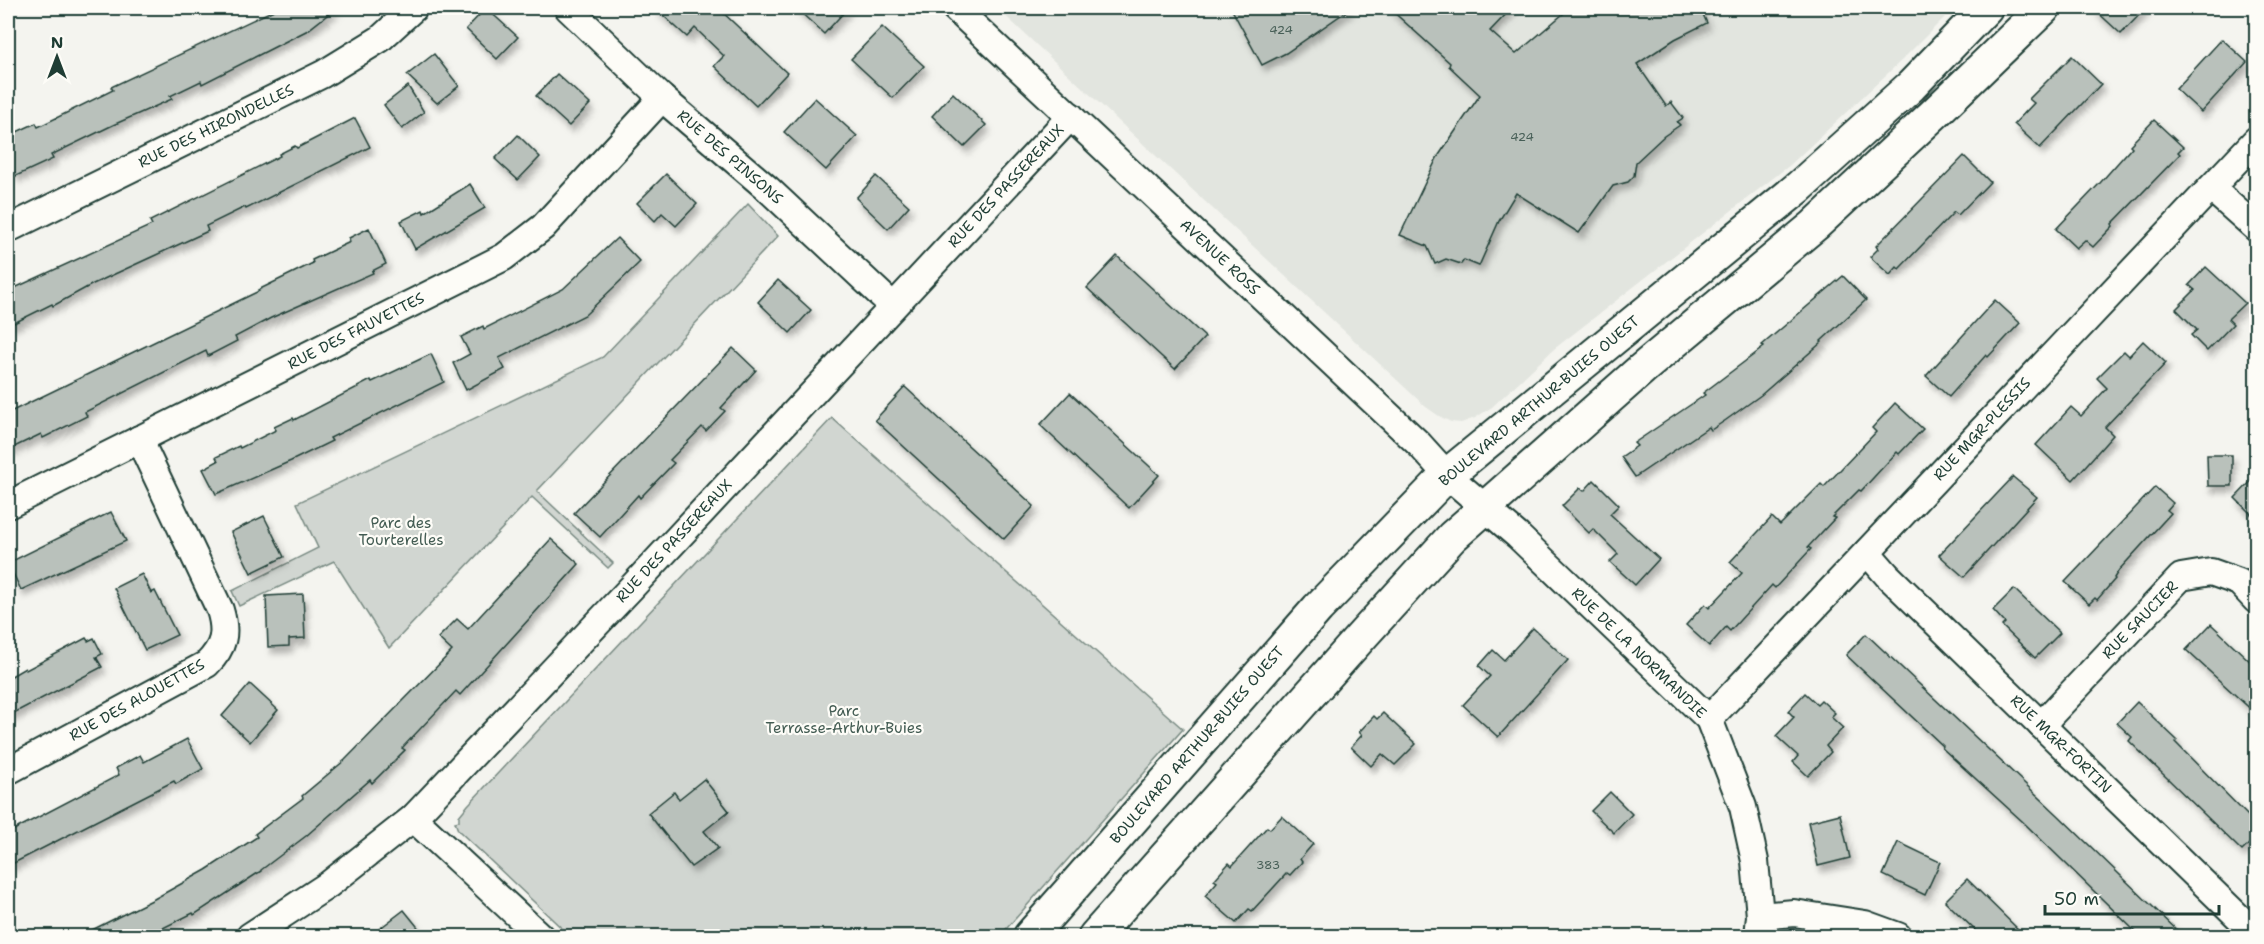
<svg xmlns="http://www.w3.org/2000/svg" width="2264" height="944" viewBox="0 0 2264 944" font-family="'Shantell Sans',sans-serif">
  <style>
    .built { fill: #e2e5df }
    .green { fill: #d1d6d1; stroke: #788a82; stroke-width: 1.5 }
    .building { fill: #b9c1bb; stroke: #1f3d34; stroke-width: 1.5; filter: url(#shadow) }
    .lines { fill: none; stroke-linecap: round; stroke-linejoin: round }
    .minor-casing { stroke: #1f3d34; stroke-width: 30 }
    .tertiary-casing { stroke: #1f3d34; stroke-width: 36 }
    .minor { stroke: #fdfcf7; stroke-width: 26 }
    .tertiary { stroke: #fdfcf7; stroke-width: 32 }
    .labels { text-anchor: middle; stroke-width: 4.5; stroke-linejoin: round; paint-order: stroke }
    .number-label { font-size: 12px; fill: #465e56 }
    .street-label { font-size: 15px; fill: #1f3d34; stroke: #fdfcf7 }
    .park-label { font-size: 15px; fill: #435c53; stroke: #fdfcf7 }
  </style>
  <defs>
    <filter id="shadow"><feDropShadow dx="3.5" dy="6" stdDeviation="3" flood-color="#0004"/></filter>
  </defs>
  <rect width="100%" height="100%" fill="#f4f4ef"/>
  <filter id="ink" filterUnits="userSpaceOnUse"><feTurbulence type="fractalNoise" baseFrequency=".0167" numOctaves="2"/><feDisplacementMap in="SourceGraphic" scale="12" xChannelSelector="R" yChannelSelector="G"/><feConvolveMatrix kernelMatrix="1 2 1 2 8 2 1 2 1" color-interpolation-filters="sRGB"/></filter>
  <g filter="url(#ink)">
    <polygon class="built" points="997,8 1954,8 1902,60 1790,165 1554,349 1492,407 1475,418 1461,423 1451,422 1439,416 1426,407"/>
    <g class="green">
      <polygon points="748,204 778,236 537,491 613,563 608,568 532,497 389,648 334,561 239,606 232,591 318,548 297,503 603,357"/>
      <polygon points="832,418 1183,729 1000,936 570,936 458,830 455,822 459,821 459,816 468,805"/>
    </g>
    <g class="building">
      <polygon points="278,8 336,8 308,30 202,84 201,81 170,96 172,99 113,125 51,155 53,159 16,176 8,158 8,136 36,123 38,127 113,90 111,87"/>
      <polygon points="486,8 518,37 497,59 466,29"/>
      <polygon points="655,8 718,8 787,73 756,106 714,66 724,56 695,28 687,37"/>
      <polygon points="796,8 848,8 824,34"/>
      <polygon points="1231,8 1351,8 1286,53 1262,65"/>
      <polygon points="1389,8 1512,8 1490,31 1516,54 1570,8 1700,8 1707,23 1675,39 1637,64 1666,106 1671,102 1683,118 1677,122 1680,125 1664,136 1636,162 1634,176 1628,182 1613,186 1579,233 1516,193 1499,221 1479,266 1464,260 1461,264 1446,259 1435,264 1427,246 1400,235 1437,158 1480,95 1449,66 1450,63"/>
      <polygon points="2093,8 2146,8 2121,34"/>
      <polygon points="882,27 924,66 893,98 851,59"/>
      <polygon points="2222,39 2247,62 2201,112 2176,89"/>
      <polygon points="434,54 459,86 437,103 407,75"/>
      <polygon points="2072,56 2101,84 2040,148 2014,124 2034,103 2029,99"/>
      <polygon points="557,74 590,104 569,126 536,96"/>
      <polygon points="408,86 424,112 402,129 384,105"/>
      <polygon points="953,93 986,125 964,147 932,116"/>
      <polygon points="815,98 857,136 826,170 784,132"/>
      <polygon points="355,118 370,147 246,209 245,207 206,226 208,231 93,284 53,306 52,304 8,326 8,291 152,225 150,221 280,156 279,154 295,146 297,148"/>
      <polygon points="2154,120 2183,147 2178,152 2180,154 2112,224 2113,226 2093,247 2085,240 2076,248 2056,229 2100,183 2132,147 2130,145"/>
      <polygon points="518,135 540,157 518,180 495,159"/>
      <polygon points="1964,156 1990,182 1958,215 1954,212 1899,269 1897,267 1890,275 1870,257 1878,249 1876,246"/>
      <polygon points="666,174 697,204 676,226 662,213 655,221 637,203"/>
      <polygon points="876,176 909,206 888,229 856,198"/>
      <polygon points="470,184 485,208 415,249 401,221 423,210 424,213"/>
      <polygon points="369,228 386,264 372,271 373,273 271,318 235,337 237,341 208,356 206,351 85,412 87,416 43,438 41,434 8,450 8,413 259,291 258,290 313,263 312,260 350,242 349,238"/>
      <polygon points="617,238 640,262 585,315 499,358 505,369 466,390 453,363 470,354 461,337 483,326 484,329 563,289"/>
      <polygon points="1117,256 1205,337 1175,369 1087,288"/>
      <polygon points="2206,267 2245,303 2228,319 2233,324 2207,351 2191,335 2197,330 2176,309 2195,290 2189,285"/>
      <polygon points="1843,276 1866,300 1821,341 1822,342 1761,395 1726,420 1711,430 1709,427 1635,477 1621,457 1637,446 1634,443 1705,395 1703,393 1764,347 1762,345"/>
      <polygon points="778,280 811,310 790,333 758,302"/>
      <polygon points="1995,300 2020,323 1988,357 1986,355 1949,397 1926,376"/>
      <polygon points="2143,341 2166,363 2105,427 2113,435 2073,480 2036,445 2071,407 2081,416 2107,388 2097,378 2124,351 2129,356"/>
      <polygon points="733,348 756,370 721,408 725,411 706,431 702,427 670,460 674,463 640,498 638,495 600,537 574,513"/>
      <polygon points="431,354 444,382 330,438 332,441 291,461 216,494 203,469 218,461 216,457 239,446 240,448 276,430 274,427 293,418 294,420 371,380 372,382"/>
      <polygon points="905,387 1034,506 1004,539 875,420"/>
      <polygon points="1070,393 1159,475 1129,508 1040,425"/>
      <polygon points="1895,403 1923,429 1899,454 1897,452 1861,491 1859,490 1832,517 1835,518 1808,547 1811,549 1775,588 1772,585 1730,631 1726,627 1709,646 1686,625 1705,604 1709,608 1742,573 1730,562 1772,517 1780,525 1821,484 1824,487 1876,432 1872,428"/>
      <polygon points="2207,455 2232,455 2232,486 2208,486"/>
      <polygon points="2256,476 2256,519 2235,498"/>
      <polygon points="2013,477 2037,497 1964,577 1939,555"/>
      <polygon points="1594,480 1619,505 1610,514 1659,559 1635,585 1610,562 1618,554 1593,529 1589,533 1562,506 1580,488 1584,491"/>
      <polygon points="2155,487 2173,503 2167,510 2171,513 2119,570 2114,578 2115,579 2097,600 2095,598 2089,604 2065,582"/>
      <polygon points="111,512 126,541 21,590 8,563"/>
      <polygon points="264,516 284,557 251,573 231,532"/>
      <polygon points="551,539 579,564 460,695 456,691 402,748 405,750 372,783 370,780 306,836 261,870 261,871 194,915 193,913 147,936 80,936 154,899 206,870 257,837 255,834 303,798 302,796 345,760 452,651 438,638 457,619 468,629"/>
      <polygon points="142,574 151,593 155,591 177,635 145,650 114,588"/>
      <polygon points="2014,589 2060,633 2035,658 2002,626 2005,623 1993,610"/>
      <polygon points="303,594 305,638 289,639 289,646 268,647 266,596"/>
      <polygon points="2211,624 2256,667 2256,714 2186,650"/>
      <polygon points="1533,628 1568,660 1498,737 1463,705 1490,676 1479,666 1493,650 1504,660"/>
      <polygon points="1866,634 2057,814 2183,936 2140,936 2022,821 1942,748 1943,746 1846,655"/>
      <polygon points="86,638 88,641 94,638 102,654 96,657 102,667 8,716 8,678 25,668 26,670"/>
      <polygon points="250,684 278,710 250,742 222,716"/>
      <polygon points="1805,693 1817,704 1821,700 1835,713 1831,717 1843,728 1826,746 1831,752 1808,776 1793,762 1798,756 1776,736 1794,717 1788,711"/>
      <polygon points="2137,702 2177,740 2175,742 2256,824 2256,837 2242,851 2129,741 2132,737 2117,723"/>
      <polygon points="1383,713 1416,744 1395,765 1382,754 1371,766 1351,747 1362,735 1359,732 1374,716 1377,719"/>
      <polygon points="187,739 203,769 176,784 174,781 8,866 8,833 119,775 116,768 140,755 144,762"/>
      <polygon points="704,779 729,811 704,831 718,848 691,867 648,813 674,792 679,799"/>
      <polygon points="1610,792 1632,814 1614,833 1591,811"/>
      <polygon points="1840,814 1850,858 1818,866 1808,822"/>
      <polygon points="1282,816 1313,844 1300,859 1302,862 1290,875 1287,873 1252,911 1249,909 1236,923 1205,896 1217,882 1214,880 1229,863 1232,866 1267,827 1270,829"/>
      <polygon points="1898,842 1940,862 1925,895 1883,875"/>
      <polygon points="1967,879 2025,936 1981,936 1945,901"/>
      <polygon points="404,910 425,936 370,936"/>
    </g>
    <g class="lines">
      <g class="minor-casing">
        <g id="minor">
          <polyline points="568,8 662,98 768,189 893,306"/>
          <polyline points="955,8 1419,444 1447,475 1518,536 1709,719 1743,807 1755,861 1760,916 1758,936"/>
          <polyline points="2211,188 2256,228"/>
          <polyline points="8,229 323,74 380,39 414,8"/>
          <polyline points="8,505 504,257 543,227 662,98"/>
          <polyline points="1867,552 1887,575 2256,934"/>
          <polyline points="1709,719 2256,140"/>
          <polyline points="2041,725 2181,577 2211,572 2239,582 2256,600"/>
          <path d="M8 771 207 664C224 647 227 633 220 610L139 439"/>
          <polyline points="413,818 540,936"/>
          <polyline points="1760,916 1794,913 1865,924 1898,936"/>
          <polyline points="250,936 328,885 413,818 632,587 1071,116"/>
        </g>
      </g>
      <g class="tertiary-casing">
        <g id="tertiary">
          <polyline points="1030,936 1318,608 1447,475 1799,187 1911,86 1986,8"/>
          <polyline points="1095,936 1360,638 1452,537 1642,369 1815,225 1935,113 2044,8"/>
        </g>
      </g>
      <use href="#minor" class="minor"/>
      <use href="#tertiary" class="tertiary"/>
    </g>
  </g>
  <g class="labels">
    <g class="number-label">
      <text x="1281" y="34">424</text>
      <text x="1522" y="141">424</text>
      <text x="1268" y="869">383</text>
    </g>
    <g class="street-label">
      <text transform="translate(216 126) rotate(-26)" y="5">RUE DES HIRONDELLES</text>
      <text transform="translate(730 157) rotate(41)" y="5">RUE DES PINSONS</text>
      <text transform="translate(1006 186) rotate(-47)" y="5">RUE DES PASSEREAUX</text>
      <text transform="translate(1220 257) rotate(43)" y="5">AVENUE ROSS</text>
      <text transform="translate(356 331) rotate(-27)" y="5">RUE DES FAUVETTES</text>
      <text transform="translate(1539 401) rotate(-40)" y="5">BOULEVARD ARTHUR-BUIES OUEST</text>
      <text transform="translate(1982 429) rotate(-47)" y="5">RUE MGR-PLESSIS</text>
      <text transform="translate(674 541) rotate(-47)" y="5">RUE DES PASSEREAUX</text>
      <text transform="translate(2140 620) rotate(-46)" y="5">RUE SAUCIER</text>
      <text transform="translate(1639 653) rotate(44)" y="5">RUE DE LA NORMANDIE</text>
      <text transform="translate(137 700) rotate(-29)" y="5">RUE DES ALOUETTES</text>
      <text transform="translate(2061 744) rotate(44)" y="5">RUE MGR-FORTIN</text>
      <text transform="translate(1197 745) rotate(-49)" y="5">BOULEVARD ARTHUR-BUIES OUEST</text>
    </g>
    <g class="park-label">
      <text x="401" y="528">Parc des<tspan x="401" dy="17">Tourterelles</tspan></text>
      <text x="844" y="716">Parc<tspan x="844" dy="17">Terrasse-Arthur-Buies</tspan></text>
    </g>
  </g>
  <rect width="2264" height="944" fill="none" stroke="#fdfcf7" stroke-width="30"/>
  <rect x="15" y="15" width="2234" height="914" fill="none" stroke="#1f3d34" stroke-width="2" filter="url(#ink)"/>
  <g transform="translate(57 57)" stroke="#fdfcf7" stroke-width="4.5" paint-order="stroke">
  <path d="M0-4.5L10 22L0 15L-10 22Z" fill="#1f3d34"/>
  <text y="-9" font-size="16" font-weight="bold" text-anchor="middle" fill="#1f3d34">N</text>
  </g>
  <path d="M2045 905v9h174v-9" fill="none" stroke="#1f3d34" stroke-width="3"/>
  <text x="2054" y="905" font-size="18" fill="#1f3d34" stroke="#fdfcf7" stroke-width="4.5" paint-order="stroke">50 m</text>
</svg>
